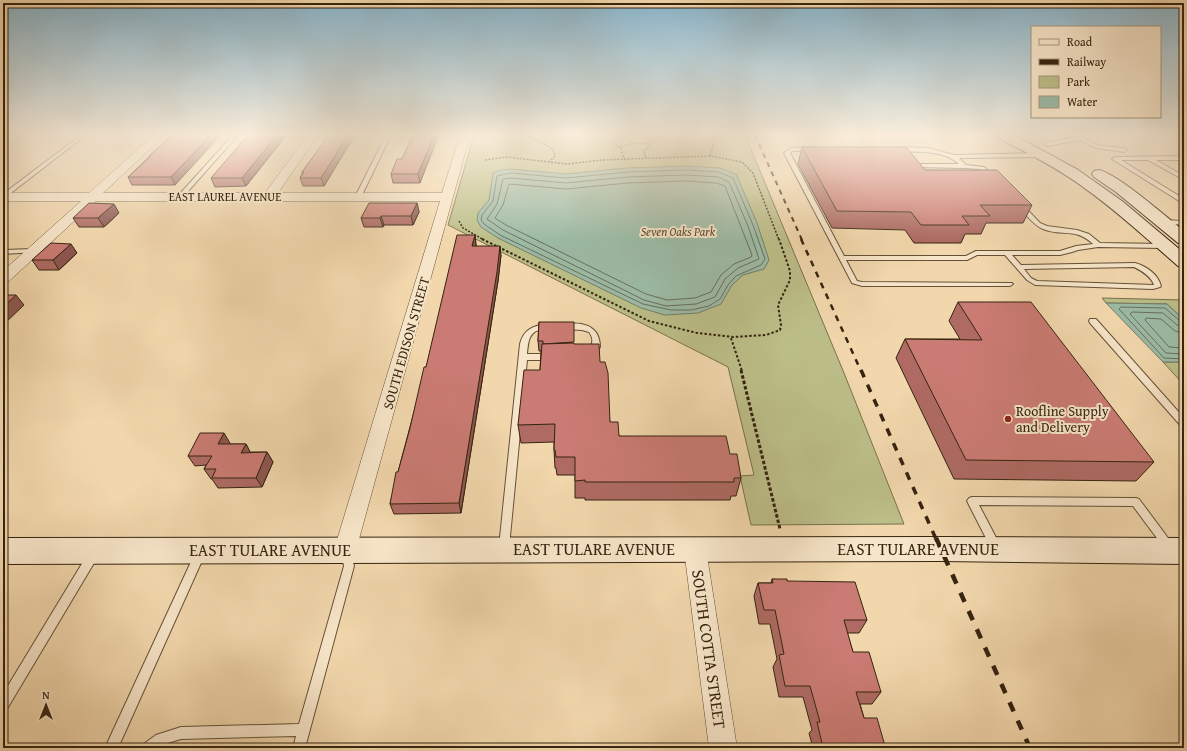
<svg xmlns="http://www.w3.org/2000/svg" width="1187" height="751" viewBox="0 0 1187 751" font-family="'Gentium Book Plus',serif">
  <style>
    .green { fill: #bcbe88; stroke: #78714c }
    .water { fill: #9cbaa5; stroke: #737e69 }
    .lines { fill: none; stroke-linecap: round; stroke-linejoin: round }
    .shore { stroke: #686f5a; stroke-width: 1 }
    .lane-casing { stroke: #645137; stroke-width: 2 }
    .street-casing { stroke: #645137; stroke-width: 1 }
    .secondary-casing { stroke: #352410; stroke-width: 2 }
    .path-far2 { stroke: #352410; stroke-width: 1.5; stroke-dasharray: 2 1.5; stroke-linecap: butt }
    .path-far1 { stroke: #352410; stroke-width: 2; stroke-dasharray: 2.5 2; stroke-linecap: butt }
    .path { stroke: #352410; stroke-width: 3; stroke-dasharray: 3.5 2; stroke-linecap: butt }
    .lane { fill: #f7e5c9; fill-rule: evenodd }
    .street { fill: #f7e5c9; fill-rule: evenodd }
    .secondary { fill: #f7e5c9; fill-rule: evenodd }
    .rail-far3 { stroke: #352410; stroke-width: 2; stroke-dasharray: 5 5; stroke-linecap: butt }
    .rail-far2 { stroke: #352410; stroke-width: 2.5; stroke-dasharray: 6 6; stroke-linecap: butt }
    .rail-far1 { stroke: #352410; stroke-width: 3.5; stroke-dasharray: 8 8; stroke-linecap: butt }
    .rail { stroke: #352410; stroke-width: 4.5; stroke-dasharray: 10 10; stroke-linecap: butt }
    .wall { fill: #ae6a63; stroke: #352410 }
    .shaded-wall { fill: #8d5650; stroke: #352410 }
    .building { fill: #ca7b73; stroke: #352410 }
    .poi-dot { fill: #8f2418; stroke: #f7e5c9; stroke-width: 1.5 }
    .labels { text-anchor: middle; stroke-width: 4; stroke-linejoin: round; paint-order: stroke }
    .far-street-label { font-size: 12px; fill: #352410; stroke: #f7e5c9 }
    .far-park-label { font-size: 12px; font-style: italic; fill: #574a2e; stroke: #f7e5c9 }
    .street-label { font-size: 14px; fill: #352410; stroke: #f7e5c9 }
    .poi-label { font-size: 14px; fill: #352410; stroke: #f7e5c9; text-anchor: start }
    .near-street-label { font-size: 17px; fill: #352410; stroke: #f7e5c9 }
  </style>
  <rect width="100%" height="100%" fill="#f2d7ac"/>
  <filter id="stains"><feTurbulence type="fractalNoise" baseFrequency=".005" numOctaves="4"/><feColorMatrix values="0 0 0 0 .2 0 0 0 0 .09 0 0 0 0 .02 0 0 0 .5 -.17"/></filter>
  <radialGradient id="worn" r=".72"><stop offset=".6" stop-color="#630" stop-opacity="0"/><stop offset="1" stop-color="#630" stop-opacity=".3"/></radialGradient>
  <g class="green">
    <polygon points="474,135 745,135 844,373 904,524 751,525 740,476 754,475 728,367 448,225"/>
    <polygon points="1102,298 1184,300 1184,320 1167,304 1106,303"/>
    <polygon points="1163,362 1184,362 1184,385"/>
  </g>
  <g class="water">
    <polygon points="687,166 720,168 736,174 757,223 769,260 764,269 743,275 732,285 721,304 698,313 665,315 641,308 498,238 481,227 477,220 478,213 489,200 493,173 500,170 510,169 566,174 627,168"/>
    <polygon points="1106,303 1167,304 1184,320 1184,362 1163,362"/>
  </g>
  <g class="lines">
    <g class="shore">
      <polygon points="687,170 719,172 733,178 753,225 765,259 761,265 736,276 728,285 720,299 709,306 691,310 671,310 643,304 500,235 484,224 481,220 482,215 493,201 497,176 511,173 566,178 628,172"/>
      <polygon points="687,175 718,177 729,182 748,226 759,259 738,268 725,279 715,297 696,304 666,306 644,300 503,230 487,219 497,204 503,179 511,178 566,183 628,177"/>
      <polygon points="687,181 716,183 725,186 752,255 751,257 734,264 721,275 711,292 695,298 667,300 646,294 506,225 495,218 503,205 509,184 566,189 628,183"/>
      <polyline points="1184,322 1180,321 1165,308 1121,307 1119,309 1164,358 1184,359"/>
      <polyline points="1184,327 1177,325 1163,313 1132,312 1130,314 1166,353 1184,354"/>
      <polyline points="1184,333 1175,331 1161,319 1146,318 1145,320 1169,347 1184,348"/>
    </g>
    <g class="lane-casing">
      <g id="lane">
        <polygon points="81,135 86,135 3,199 3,194"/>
        <polygon points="233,135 238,135 182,198 178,198 178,196"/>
        <polygon points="386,135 391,135 361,197 356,198 355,197"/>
        <polygon points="1092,135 1104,135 1085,139 1100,146 1124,148 1127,150 1124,152 1097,148 1079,140 1047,146 1044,144 1047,142"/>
        <path d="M813 147 816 149 815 150 792 151 790 153 844 256H966L976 251H1060L1076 246 1093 244C1075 227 1063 237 1043 229 1033 225 1026 214 1018 206L1017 205 1020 203 1022 204 1040 223 1047 226 1077 230 1089 234 1100 243 1164 244 1167 246 1164 248 1098 247 1078 250 1072 252 1060 255H1012L1021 265 1135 263C1146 266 1158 274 1161 286L1160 287 1153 289 1035 285 1027 280 1005 255H977L967 260H846L857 281 862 282 1012 283 1013 284 1010 286H862L852 283 784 153 791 148ZM1134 267C1142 271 1151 276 1154 285L1037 281 1031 278 1024 269Z"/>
        <path d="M898 147 928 148 954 155 1044 153 1047 155 1044 157 959 158 966 165 984 167 995 177 992 179 980 169 964 168 912 167V165L914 164H959C941 148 918 154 896 150L895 149Z"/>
        <polygon points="1184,156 1184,160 1156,160 1184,176 1184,180 1148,160 1121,160 1184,199 1184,204 1112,159 1115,157"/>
        <polygon points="1163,220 1184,221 1184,225 1161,223 1161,221"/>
        <polygon points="34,249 36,250 36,252 3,254 3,250"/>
        <polygon points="1090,319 1096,319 1184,418 1184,427 1181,426 1090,323 1089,321"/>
        <path d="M540 325H548L552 327C548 330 544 329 539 330 528 333 528 345 527 354H550L554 357 550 360H527L509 547 508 550 504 552 500 550 499 547 520 344C523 332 529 328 540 325Z"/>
        <path d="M561 325C580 321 600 324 600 347L594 354H588L587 352C592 346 595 340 589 332L582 330 564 329H561L560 327Z"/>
        <polygon points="972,497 1136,498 1139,499 1174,546 1173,549 1169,551 1165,549 1133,506 979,505 1001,547 1000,550 996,552 992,550 967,501 969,498"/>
        <polygon points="346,548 350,550 354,566 305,748 293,748 296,736 181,739 164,744 159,748 144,748 145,743 156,735 181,727 299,724 344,566 341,553 342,550"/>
        <polygon points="200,549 204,551 205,554 118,748 105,748 196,551"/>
        <polygon points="93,550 97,552 98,555 97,558 7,709 3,711 3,694 89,552"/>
      </g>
    </g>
    <g class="street-casing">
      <g id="street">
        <polygon points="3,135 13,135 3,141"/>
        <polygon points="154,135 165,135 103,193 265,193 308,135 318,135 278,193 442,193 460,135 470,135 356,550 353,557 345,560 337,557 334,550 440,201 96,201 8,282 3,283 3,271 81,201 3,201 3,193 89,193"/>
        <polygon points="695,539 703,542 706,549 737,748 709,748 684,549 687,542"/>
      </g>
    </g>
    <g class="secondary-casing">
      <g id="secondary">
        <path d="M996 135H1014L1078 170 1122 201 1184 253V267L1178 266C1147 239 1117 211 1083 187 1057 168 1028 153 998 138Z"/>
        <path d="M1099 170C1119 175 1165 216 1184 231V244L1178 243 1116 192 1094 177 1092 174 1094 171Z"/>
        <polygon points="940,537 1184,538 1184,564 940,561 3,564 3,538"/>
      </g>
    </g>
    <g class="path-far2">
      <polyline points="525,135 547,145 554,151 555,156 549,162"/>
      <polyline points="622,135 615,138 614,142 621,149 624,159"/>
      <polyline points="644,135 652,141 650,146 644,151 646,159"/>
      <polyline points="620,147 633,143 651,144"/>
      <polyline points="710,156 716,135"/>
      <polyline points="485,160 506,157 567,164 602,160 710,156 742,162 753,173 779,240"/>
      <polyline points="459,221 463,228 484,240"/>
    </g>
    <g class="path-far1">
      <polyline points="482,239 649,321 697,333 733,337 766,335 780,330 781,325 778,305 790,280 790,271 779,239"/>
      <polyline points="731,338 742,371"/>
    </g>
    <polyline class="path" points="741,370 780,529"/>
    <use href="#lane" class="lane"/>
    <use href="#street" class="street"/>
    <use href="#secondary" class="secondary"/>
    <polyline class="rail-far3" points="755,135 802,240"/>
    <polyline class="rail-far2" points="801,239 861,371"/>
    <polyline class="rail-far1" points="861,370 936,539"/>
    <polyline class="rail" points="936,538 1030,748"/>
  </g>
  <g class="wall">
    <polygon points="172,135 175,185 132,185 128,177 149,157 149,156"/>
    <polygon points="329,135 355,135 324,186 303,186 300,178 302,174 302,172"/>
    <polygon points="413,135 420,183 393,183 391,174 402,159"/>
    <polygon points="282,141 246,186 215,187 211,178"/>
    <polygon points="802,147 925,170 1032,205 1023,223 986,223 981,234 965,234 961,243 914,243 905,230 832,228 798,164"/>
    <polygon points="417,203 419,212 413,225 384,225 383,227 364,227 361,218"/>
    <polygon points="119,213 104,227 79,227 73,218"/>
    <polygon points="475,235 476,246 501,255 498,281 461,513 394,514 390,504 398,472 426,367"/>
    <polygon points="77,253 59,270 39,270 32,260"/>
    <polygon points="958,302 1154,462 1136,481 954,479 896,358 905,339 960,339 949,321"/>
    <polygon points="539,322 574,344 600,362 610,422 619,436 730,454 741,478 736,496 731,496 730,500 585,500 585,498 575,498 575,475 557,475 556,468 555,468 554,450 554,442 521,443 518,425 540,370 541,351 539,351 538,341"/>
    <polygon points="230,443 229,444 246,444 250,452 267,452 273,462 262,487 218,488 212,479 211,479 204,469 206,465 195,466 188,456"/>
    <polygon points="772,579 787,581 867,620 859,633 847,633 853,652 881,692 872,704 860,704 864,718 885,746 883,748 813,748 809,733 812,730 803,697 779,697 773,667 777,659 770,624 759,624 754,596 758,583 771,583"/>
  </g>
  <g class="shaded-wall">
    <polygon points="211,135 221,135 175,185 171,177"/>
    <polygon points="277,135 286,135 246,186 242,178"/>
    <polygon points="348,135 355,135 324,186 321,178"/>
    <polygon points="434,135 439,135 420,183 418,174"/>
    <polygon points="417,203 419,212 413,225 411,216"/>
    <polygon points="114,204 119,213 104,227 98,218"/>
    <polygon points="381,216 384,225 383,227 380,218"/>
    <polygon points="475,235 476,244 474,255 472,246"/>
    <polygon points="71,244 77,253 59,270 53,260"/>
    <polygon points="500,246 501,255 498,281 461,513 459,503"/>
    <polygon points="16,295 24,305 3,325 3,307"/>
    <polygon points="224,433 230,443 224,454 218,444"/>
    <polygon points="246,444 251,454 241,453"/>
    <polygon points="267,452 273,462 262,487 256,478"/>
  </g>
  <g class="building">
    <polygon points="172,135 211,135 171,177 128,177 151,156 149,156"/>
    <polygon points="248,135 277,135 242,178 211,178"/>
    <polygon points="329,135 348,135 321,178 300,178 304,172 302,172"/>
    <polygon points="413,135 434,135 418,174 391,174 397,159 402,159"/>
    <polygon points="802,147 906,147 925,170 997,170 1032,205 980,205 990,216 962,216 969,225 921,225 911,212 837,211"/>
    <polygon points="89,203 114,204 98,218 73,218"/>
    <polygon points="369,203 417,203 411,216 381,216 380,218 361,218"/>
    <polygon points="457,235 475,235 472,246 500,246 497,272 459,503 390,504 396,472 398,472 410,428 424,367 426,367"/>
    <polygon points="51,243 71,244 53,260 32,260"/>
    <polygon points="3,295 16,295 3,307"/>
    <polygon points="958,302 1031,302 1154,462 966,460 905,339 982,340"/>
    <polygon points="539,322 574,322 574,342 543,344 543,341 538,341"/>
    <polygon points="574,343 574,344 599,344 600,362 605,362 608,373 610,422 618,422 619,436 726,436 730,454 737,454 741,478 734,478 734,482 585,482 585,480 575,481 575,457 556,457 555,450 554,450 555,424 518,425 524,370 540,370 542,344"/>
    <polygon points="200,433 224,433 218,444 246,444 241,453 267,452 256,478 212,478 216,469 204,469 212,456 188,456"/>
    <polygon points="772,579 787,579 787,581 855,582 867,620 844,620 853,652 869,652 881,692 856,692 864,718 877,718 885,746 841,748 823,748 817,722 820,722 810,686 785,686 779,655 784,654 775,610 764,610 758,583 773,583"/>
  </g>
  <linearGradient id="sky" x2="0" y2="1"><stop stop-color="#89b6cd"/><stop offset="0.56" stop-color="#f9edda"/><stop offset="1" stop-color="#f9edda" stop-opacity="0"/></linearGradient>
  <rect width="1187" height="240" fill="url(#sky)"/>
  <circle class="poi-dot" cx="1008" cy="419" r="4"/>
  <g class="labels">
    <g class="far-street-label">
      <text x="225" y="201">EAST LAUREL AVENUE</text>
    </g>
    <g class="far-park-label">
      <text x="678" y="236">Seven Oaks Park</text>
    </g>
    <g class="street-label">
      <text transform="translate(406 343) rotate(-74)" y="5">SOUTH EDISON STREET</text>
    </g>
    <g class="poi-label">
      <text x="1016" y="416">Roofline Supply<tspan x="1016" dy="16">and Delivery</tspan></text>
    </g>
    <g class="near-street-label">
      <text x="594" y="555">EAST TULARE AVENUE</text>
      <text x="918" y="555">EAST TULARE AVENUE</text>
      <text x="270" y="556">EAST TULARE AVENUE</text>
      <text transform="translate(709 649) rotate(82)" y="6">SOUTH COTTA STREET</text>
    </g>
  </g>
  <rect width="1187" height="751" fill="none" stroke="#f2d7ac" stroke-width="16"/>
  <rect x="4" y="4" width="1179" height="743" fill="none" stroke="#352410" stroke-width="2"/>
  <rect x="8" y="8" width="1171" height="735" fill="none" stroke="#352410"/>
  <rect x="1031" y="26" width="130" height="92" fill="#f7e5c9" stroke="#a9987f"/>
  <rect x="1039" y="39" width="20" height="6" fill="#f7e5c9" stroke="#a9987f"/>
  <text x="1067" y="46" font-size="12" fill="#352410">Road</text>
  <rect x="1039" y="59" width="20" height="6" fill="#352410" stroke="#a9987f"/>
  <text x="1067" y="66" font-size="12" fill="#352410">Railway</text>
  <rect x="1039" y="76" width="20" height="12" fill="#bcbe88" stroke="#a9987f"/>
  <text x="1067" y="86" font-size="12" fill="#352410">Park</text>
  <rect x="1039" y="96" width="20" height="12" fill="#9cbaa5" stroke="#a9987f"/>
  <text x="1067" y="106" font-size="12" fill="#352410">Water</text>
  <g transform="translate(46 705)" stroke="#f7e5c9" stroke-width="3" paint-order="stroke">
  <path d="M0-3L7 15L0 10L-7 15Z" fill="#352410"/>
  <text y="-6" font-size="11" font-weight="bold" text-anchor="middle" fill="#352410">N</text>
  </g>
  <rect width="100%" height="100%" filter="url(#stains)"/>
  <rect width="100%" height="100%" fill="url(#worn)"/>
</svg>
